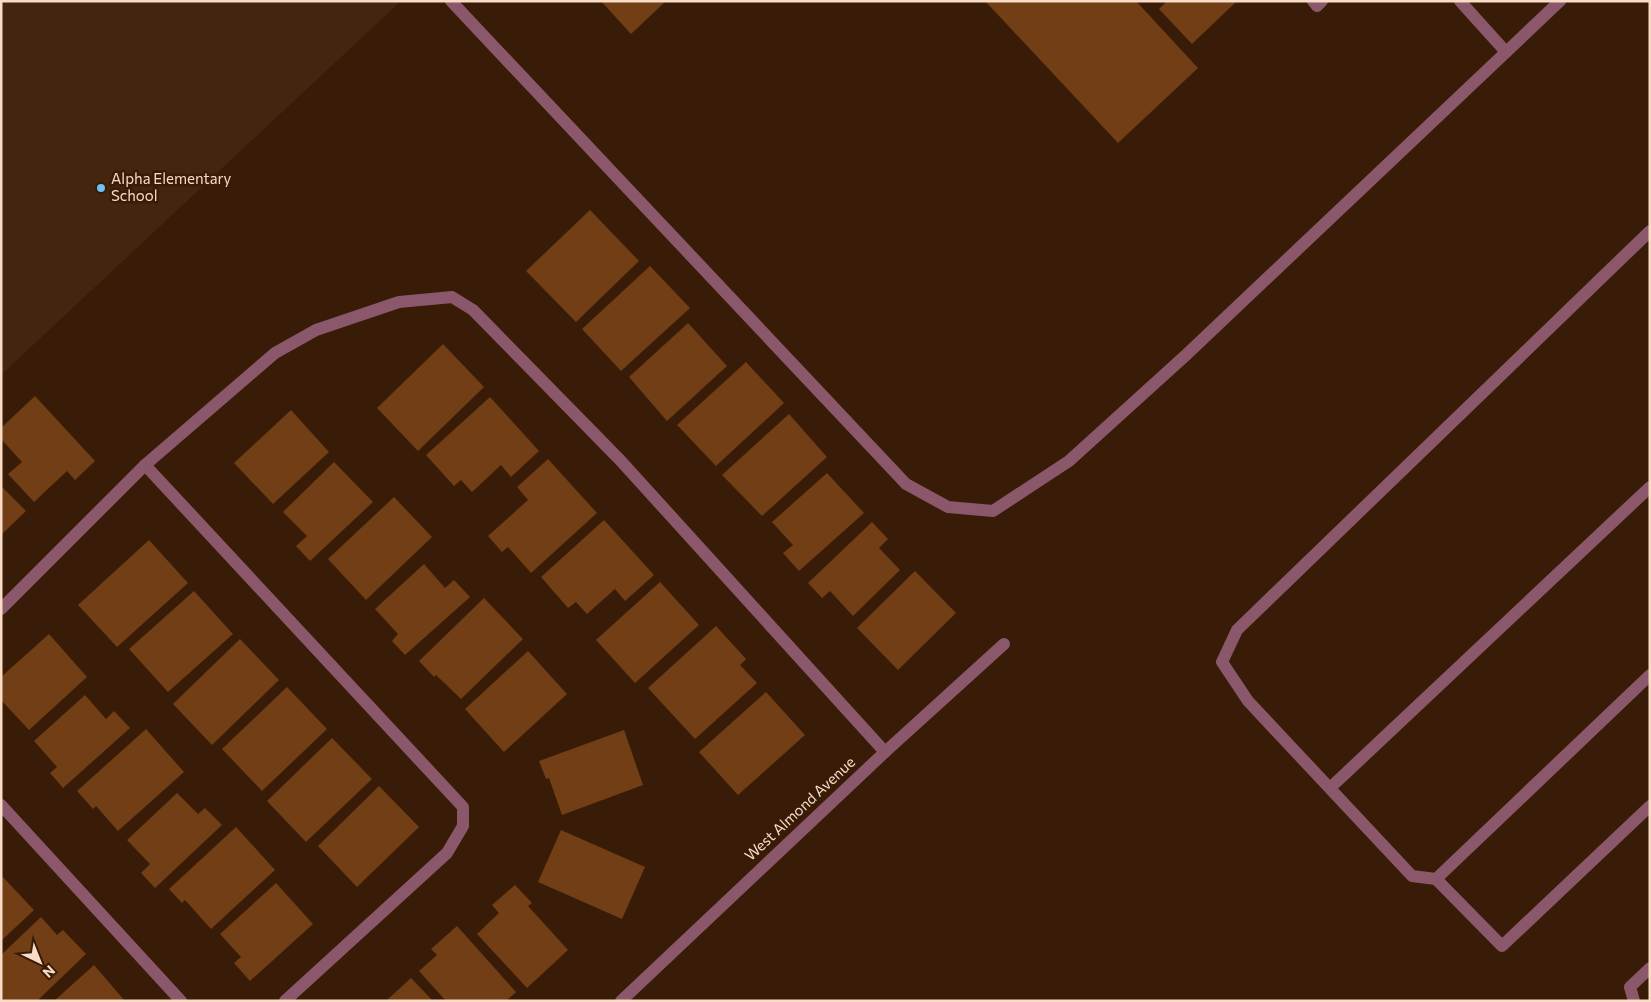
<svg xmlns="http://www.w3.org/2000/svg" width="1651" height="1002" viewBox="0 0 1651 1002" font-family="Commissioner,sans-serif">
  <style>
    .built { fill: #44250d }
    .building { fill: #713e15 }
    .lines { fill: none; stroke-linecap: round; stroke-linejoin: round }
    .service { stroke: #8b576b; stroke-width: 12 }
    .minor { stroke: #8b576b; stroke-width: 12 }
    .poi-dot { fill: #6dc2f3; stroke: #381c07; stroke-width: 2 }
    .labels { text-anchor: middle; stroke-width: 5; stroke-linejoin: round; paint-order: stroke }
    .poi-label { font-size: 15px; fill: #fadbc6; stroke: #381c07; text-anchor: start }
    .street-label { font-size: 15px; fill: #fadbc6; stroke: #381c07 }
  </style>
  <rect width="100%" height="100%" fill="#381c07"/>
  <polygon class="built" points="1,1 401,1 1,375"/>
  <g class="building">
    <polygon points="601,1 666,1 631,34"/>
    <polygon points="985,1 1136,1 1198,68 1118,143"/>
    <polygon points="1167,1 1237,1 1192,44 1159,9"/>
    <polygon points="590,210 639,261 576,322 526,271"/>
    <polygon points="650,266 690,308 621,371 582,329"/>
    <polygon points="688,323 727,366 667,421 629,377"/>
    <polygon points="443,344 484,387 418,451 377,408"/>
    <polygon points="746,362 784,403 716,466 677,425"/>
    <polygon points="35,396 95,461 75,480 67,471 34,502 8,474 22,462 1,439 1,428"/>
    <polygon points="490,397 539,451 511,477 501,465 472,492 461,480 454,486 426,455"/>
    <polygon points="291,410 329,452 273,504 234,463"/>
    <polygon points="789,414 827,457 762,516 722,475"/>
    <polygon points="548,459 597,513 531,573 508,547 502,552 488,536 528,500 517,487"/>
    <polygon points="334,462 373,502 310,561 296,546 307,536 283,512"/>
    <polygon points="827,473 864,513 799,571 783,553 793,545 772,522"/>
    <polygon points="1,486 26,511 1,535"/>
    <polygon points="394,497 432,537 366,600 328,559"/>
    <polygon points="604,520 654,575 625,601 615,589 587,614 576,602 568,608 541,577"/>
    <polygon points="872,522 888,539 879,548 900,570 853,616 830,591 822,598 808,583"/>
    <polygon points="149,540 188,583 117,647 78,605"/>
    <polygon points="424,564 445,588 454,580 470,597 405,655 392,641 398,634 375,609"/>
    <polygon points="915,571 956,613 898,670 857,628"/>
    <polygon points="660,582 699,625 635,683 596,640"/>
    <polygon points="194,591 233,634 168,692 129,649"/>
    <polygon points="484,598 523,639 461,699 436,675 434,677 419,661"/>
    <polygon points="716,626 746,659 740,665 757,683 695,739 648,688"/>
    <polygon points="49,634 87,677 29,730 1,700 1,677"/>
    <polygon points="240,639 279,680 212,745 173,704"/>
    <polygon points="528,651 567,694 504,752 465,709"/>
    <polygon points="287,687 327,729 262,791 222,749"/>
    <polygon points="766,692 805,735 738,795 699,752"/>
    <polygon points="85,695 106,719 114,711 130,728 63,788 50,773 57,767 34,741"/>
    <polygon points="146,729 184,772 118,831 96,806 93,809 77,791"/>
    <polygon points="624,730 643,785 562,815 549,778 546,779 539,761"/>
    <polygon points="332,738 372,779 306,842 267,801"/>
    <polygon points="379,786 419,827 357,887 318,846"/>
    <polygon points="177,793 198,814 205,808 222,825 155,888 141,873 150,864 127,840"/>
    <polygon points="236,827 275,870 211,929 185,900 182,903 169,889"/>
    <polygon points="561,830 645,867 622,919 538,882"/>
    <polygon points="1,875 34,910 1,941"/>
    <polygon points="276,883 313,924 250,981 234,963 241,957 220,934"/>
    <polygon points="515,885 532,903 528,906 568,950 527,988 477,934 499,913 492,905"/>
    <polygon points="41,917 57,935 63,930 86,954 37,1001 2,1001 1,955"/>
    <polygon points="457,926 516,992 506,1001 446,1001 419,971 437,955 431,949"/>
    <polygon points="94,965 125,1001 54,1001"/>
    <polygon points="411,978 433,1001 386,1001"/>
  </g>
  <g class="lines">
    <g class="service">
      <polyline points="451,1 906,484 948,507 993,511 1069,461 1186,355 1560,1"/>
      <polyline points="1313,1 1317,6 1322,1"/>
      <polyline points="1460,1 1506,52"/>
      <polyline points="1650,231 1237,630 1222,662 1248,701 1412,876 1436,879 1650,675"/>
      <polyline points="1330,788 1650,487"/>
      <polyline points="1436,879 1502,946 1650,806"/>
      <polyline points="1634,1001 1630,987 1650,968"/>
    </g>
    <g class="minor">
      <polyline points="145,465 463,807 463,826 447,853 285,1001"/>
      <polyline points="1,609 145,465 275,353 316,330 399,302 452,297 473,310 620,460 885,752"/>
      <polyline points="1,805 181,1001"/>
      <polyline points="621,1001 885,752 1004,644"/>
    </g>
  </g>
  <circle class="poi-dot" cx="101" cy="188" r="5"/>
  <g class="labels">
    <g class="poi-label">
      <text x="111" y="184">Alpha Elementary<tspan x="111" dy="17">School</tspan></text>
    </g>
    <g class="street-label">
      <text transform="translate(800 809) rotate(-43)" y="5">West Almond Avenue</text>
    </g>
  </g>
  <rect width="1651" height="1002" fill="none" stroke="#fadbc6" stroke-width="5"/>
  <g transform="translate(40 962) rotate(137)" stroke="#381c07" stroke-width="4" paint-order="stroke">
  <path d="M0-4L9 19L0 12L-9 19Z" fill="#fadbc6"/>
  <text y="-8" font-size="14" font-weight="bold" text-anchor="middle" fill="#fadbc6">N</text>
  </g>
</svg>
